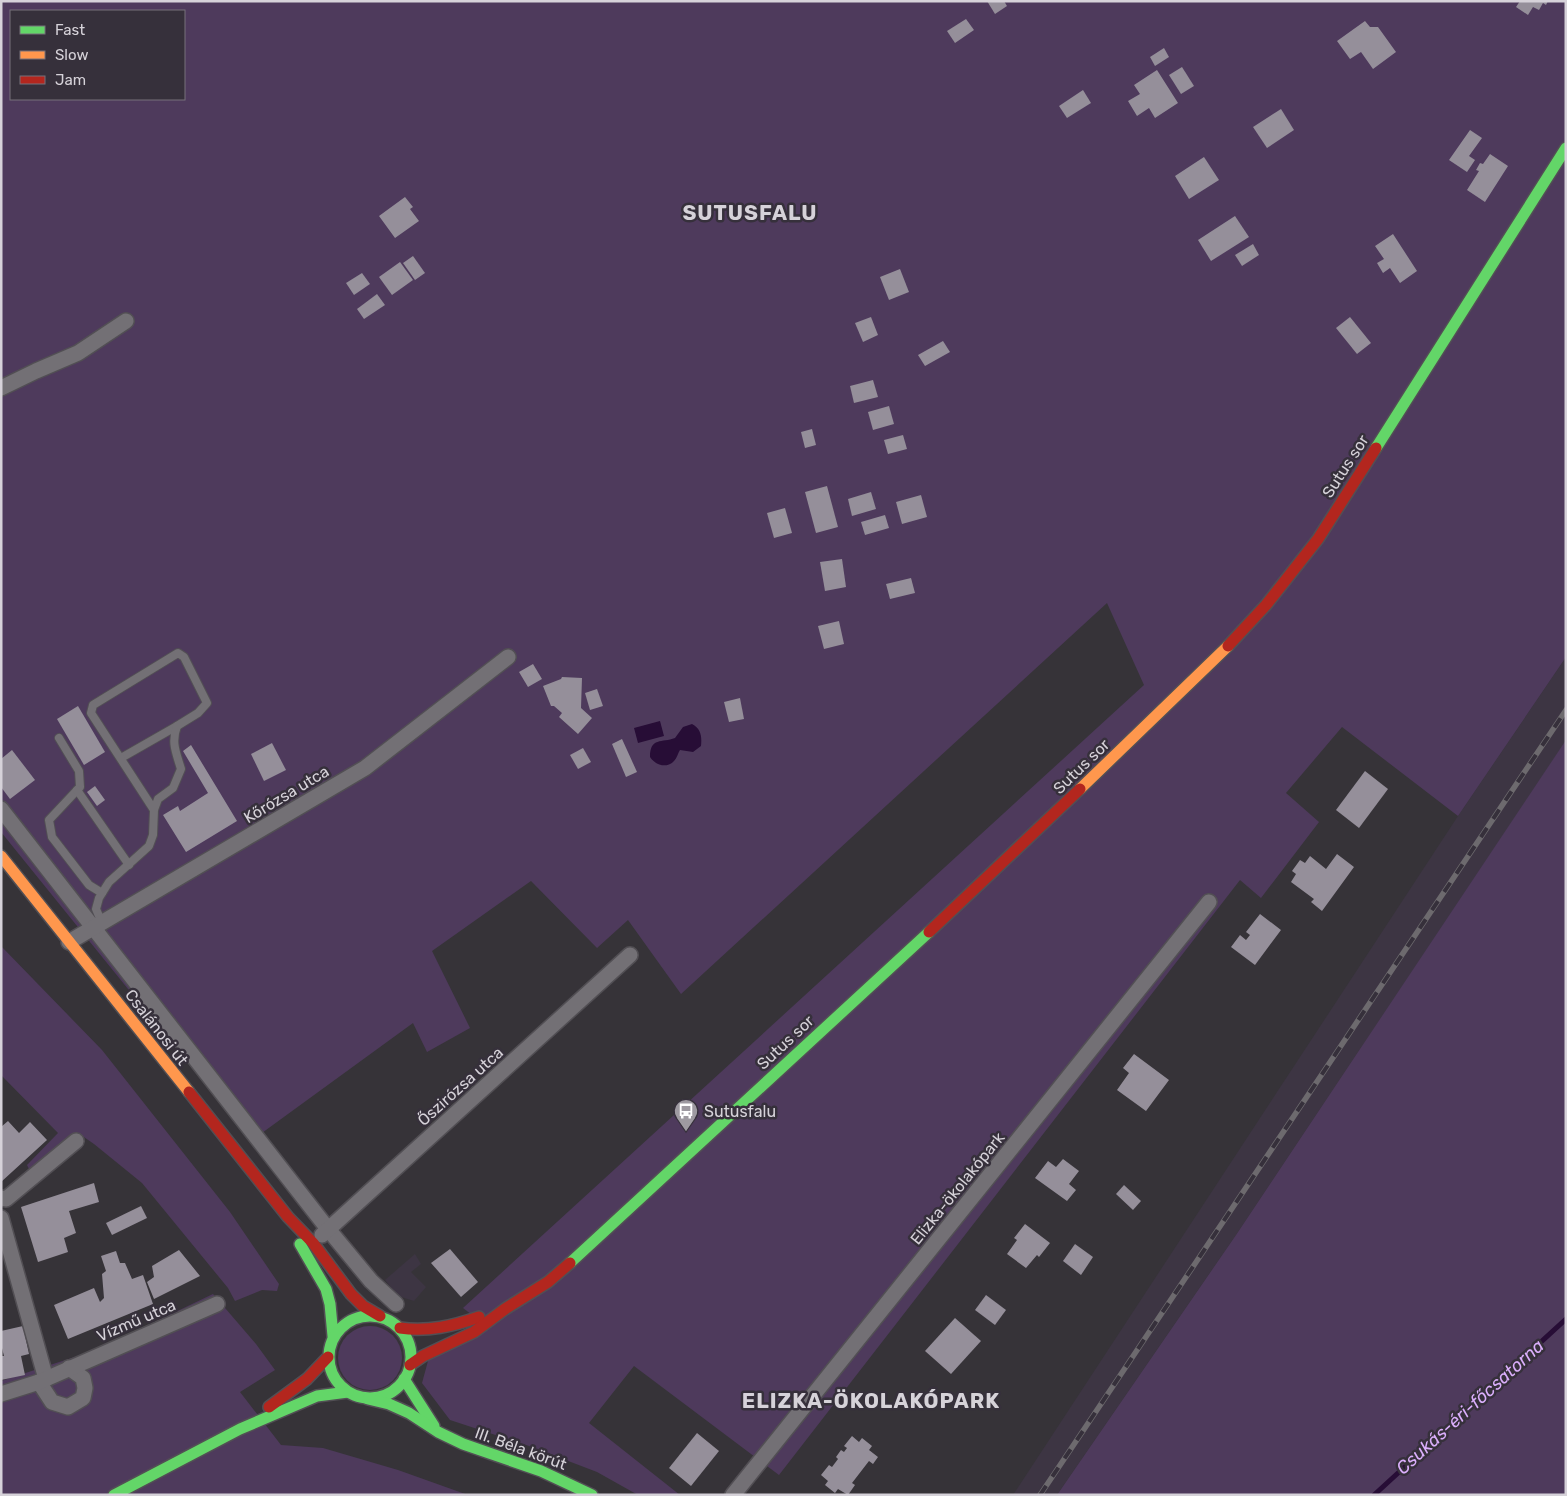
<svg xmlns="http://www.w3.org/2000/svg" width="1567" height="1496" viewBox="0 0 1567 1496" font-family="Rubik,sans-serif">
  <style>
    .built { fill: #3d3543 }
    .green { fill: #4e3a5c; fill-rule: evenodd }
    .water { fill: #270d36 }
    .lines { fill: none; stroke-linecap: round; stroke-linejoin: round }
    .stream { stroke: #270d36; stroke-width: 5 }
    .building { fill: #958f9a }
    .lane-casing { stroke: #524f54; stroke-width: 10 }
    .street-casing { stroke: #524f54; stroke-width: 18 }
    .fast-casing { stroke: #524f54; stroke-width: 14 }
    .slow-casing { stroke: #524f54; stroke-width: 14 }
    .jam-casing { stroke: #524f54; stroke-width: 14 }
    .lane { stroke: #737075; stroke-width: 8 }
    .street { stroke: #737075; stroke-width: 15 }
    .fast { stroke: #63d668; stroke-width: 11 }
    .slow { stroke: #ff974d; stroke-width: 11 }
    .jam { stroke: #b3261e; stroke-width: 11 }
    .rail-casing { stroke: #6d6a6e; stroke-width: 5.5 }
    .rail { stroke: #36303b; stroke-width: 4; stroke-dasharray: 11; stroke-linecap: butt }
    .labels { text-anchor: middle; stroke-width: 5; stroke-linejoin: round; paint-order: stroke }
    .street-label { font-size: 16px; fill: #d6d2d9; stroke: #36303b }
    .poi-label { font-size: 16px; fill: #d6d2d9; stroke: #36303b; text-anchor: start }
    .water-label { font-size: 18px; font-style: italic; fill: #daaefb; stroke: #36303b }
    .district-label { font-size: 21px; font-weight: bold; letter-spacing: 1px; fill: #d6d2d9; stroke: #36303b }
  </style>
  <rect width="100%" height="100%" fill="#363338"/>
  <g class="built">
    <polygon points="1566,657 1566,741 1236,1235 1057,1495 1013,1495 1458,816"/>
    <polygon points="415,1254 421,1264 411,1272 426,1287 414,1301 398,1296 385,1280"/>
  </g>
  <g class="green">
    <path d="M1 1H1566V657L1458 816 1342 727 1286 793 1319 822 1261 898 1240 880 779 1475 634 1366 589 1423 680 1495H638L597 1472 529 1446 450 1420 422 1383 428 1361 484 1324 463 1308 1144 685 1107 603 681 994 628 920 597 948 531 881 432 951 470 1028 427 1052 413 1023 251 1141 1 832ZM11 11H184V99H11Z"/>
    <polygon points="1566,740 1566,1495 1057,1495 1236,1235"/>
    <polygon points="1,946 102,1050 230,1212 279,1284 277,1291 262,1290 235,1301 228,1288 142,1183 94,1144 78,1133 31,1173 27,1165 58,1133 1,1075"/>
    <polygon points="213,1294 256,1344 275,1370 240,1392 281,1445 323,1448 398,1470 468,1495 1,1495 1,1381 96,1350"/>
    <circle cx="370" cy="1358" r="32"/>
  </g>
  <g class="water">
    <polygon points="660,721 664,736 638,743 634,728"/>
    <path d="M692 724C701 729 702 736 701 746L693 752 680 750C678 753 677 758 674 761 667 769 655 765 650 757 650 737 662 743 675 738L683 727Z"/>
  </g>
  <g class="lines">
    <polyline class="stream" points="1374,1495 1566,1319"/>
  </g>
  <g class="building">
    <polygon points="987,1 1004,1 1007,6 995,14"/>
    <polygon points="1520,1 1548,1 1546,5 1543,3 1539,10 1533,7 1528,15 1516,7"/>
    <polygon points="966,19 974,30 955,43 947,31"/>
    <polygon points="1365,21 1370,27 1378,27 1396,52 1373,69 1361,52 1350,59 1337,41"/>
    <polygon points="1164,48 1169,57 1155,66 1150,57"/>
    <polygon points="1182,67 1194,86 1181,94 1169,75"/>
    <polygon points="1157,70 1178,103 1155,118 1149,108 1137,116 1128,101 1140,94 1134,85"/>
    <polygon points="1083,90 1091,103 1067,118 1059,106"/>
    <polygon points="1281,109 1294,130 1267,148 1253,127"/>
    <polygon points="1470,130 1482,138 1469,156 1475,160 1467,172 1449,160"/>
    <polygon points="1490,154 1508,166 1485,202 1467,190 1479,171 1476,170 1480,163 1483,164"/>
    <polygon points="1204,157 1219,180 1189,199 1175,176"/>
    <polygon points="405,197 413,207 410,209 419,221 395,238 379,216"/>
    <polygon points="1235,216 1249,237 1211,261 1198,240"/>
    <polygon points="1393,234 1417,271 1400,283 1390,268 1383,273 1377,263 1384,259 1375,246"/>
    <polygon points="1253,244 1259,255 1242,266 1235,255"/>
    <polygon points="413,256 425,273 415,280 403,263"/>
    <polygon points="400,262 413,280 392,295 379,277"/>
    <polygon points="900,269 909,292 889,300 880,277"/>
    <polygon points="362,273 370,284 354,295 346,283"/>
    <polygon points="377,294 385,305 364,319 357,309"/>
    <polygon points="871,317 878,335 863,342 855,323"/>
    <polygon points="1350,317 1371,343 1357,354 1336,328"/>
    <polygon points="943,341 950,352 925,366 918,355"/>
    <polygon points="873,380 878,397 854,403 850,386"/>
    <polygon points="889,406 894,424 873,430 868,412"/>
    <polygon points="812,429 816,445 805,448 801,432"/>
    <polygon points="903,435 907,449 888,454 884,440"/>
    <polygon points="827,486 838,527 816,533 805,492"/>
    <polygon points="871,492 876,509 852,516 848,499"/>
    <polygon points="921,495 927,517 902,524 896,502"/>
    <polygon points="785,508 792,533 774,538 767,513"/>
    <polygon points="885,515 889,528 865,535 861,522"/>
    <polygon points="842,559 846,587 825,591 820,562"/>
    <polygon points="911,578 915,593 890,599 886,584"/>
    <polygon points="839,621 844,644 824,649 818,626"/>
    <polygon points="533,664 542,679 528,687 519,672"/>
    <polygon points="562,677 582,678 581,708 592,718 578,734 559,717 562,713 554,706 551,706 543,686 561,679"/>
    <polygon points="597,689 603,706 590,710 585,693"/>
    <polygon points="740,698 744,719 729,722 724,702"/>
    <polygon points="78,706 105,752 84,765 57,719"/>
    <polygon points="622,739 637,772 626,777 612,744"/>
    <polygon points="272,743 286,770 264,781 251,754"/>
    <polygon points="191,745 237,821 186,852 163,815 178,806 180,811 208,793 183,751"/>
    <polygon points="583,748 591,762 578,769 570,755"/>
    <polygon points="12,750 35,780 10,799 1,787 1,759"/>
    <polygon points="1365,771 1388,789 1359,828 1336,810"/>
    <polygon points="95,786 105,800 97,806 87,792"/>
    <polygon points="1337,854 1354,867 1322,911 1311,902 1314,899 1291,882 1296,874 1292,871 1300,860 1305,863 1310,856 1326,869"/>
    <polygon points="1260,914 1281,930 1255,965 1231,947 1240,935 1246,940 1250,935 1246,932"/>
    <polygon points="1134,1054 1169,1080 1146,1111 1117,1090 1129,1073 1123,1068"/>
    <polygon points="8,1121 19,1133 30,1122 47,1140 1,1182 1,1127"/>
    <polygon points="1063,1159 1079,1171 1069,1184 1076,1190 1067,1201 1035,1178 1048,1161 1056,1167"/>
    <polygon points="94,1183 99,1202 69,1211 76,1233 64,1238 68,1252 38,1262 21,1207"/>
    <polygon points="1124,1185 1141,1201 1133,1210 1116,1194"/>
    <polygon points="141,1206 147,1218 112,1235 106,1223"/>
    <polygon points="1025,1224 1050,1243 1039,1257 1037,1255 1026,1268 1007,1254 1017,1240 1014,1238"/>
    <polygon points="1075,1244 1093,1257 1081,1275 1063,1261"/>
    <polygon points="450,1249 478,1282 461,1297 431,1263"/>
    <polygon points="179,1250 200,1276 154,1299 147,1282 154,1277 152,1266"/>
    <polygon points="116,1251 120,1263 125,1263 132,1279 143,1275 153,1304 68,1339 54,1305 94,1288 100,1302 104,1298 102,1274 106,1271 101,1256"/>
    <polygon points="986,1295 1006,1310 995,1325 975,1310"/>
    <polygon points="955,1318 981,1341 951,1374 925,1351"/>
    <polygon points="23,1326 29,1354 21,1356 25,1375 1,1380 1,1356 4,1356 1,1344 1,1331"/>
    <polygon points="697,1433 719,1451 691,1486 669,1468"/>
    <polygon points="852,1436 859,1442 862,1438 872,1446 869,1450 878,1457 873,1464 869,1461 852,1483 855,1485 848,1495 838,1489 835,1493 825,1485 828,1481 821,1475 829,1465 832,1467 838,1459 836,1457 841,1450 844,1452 847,1448 844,1446"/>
  </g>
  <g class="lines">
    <g class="lane-casing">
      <g id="lane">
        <polyline points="59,738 79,771 80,787 49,820 52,837 89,885 102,893"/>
        <polyline points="121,758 177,726"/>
        <polyline points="77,790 129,865"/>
        <path d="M102 923 96 909 99 898 109 882 149 846 153 835 154 810 158 799 173 788 181 769C176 752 171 743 177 726L198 713 207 703 184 657 178 653 93 705 91 713 154 810"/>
      </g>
    </g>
    <g class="street-casing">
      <g id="street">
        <polyline points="1,388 36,371 78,353 126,321"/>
        <polyline points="1,809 328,1229 371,1281 396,1304"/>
        <polyline points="69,942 365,768 508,657"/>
        <polyline points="1,1198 6,1199 76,1141"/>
        <polyline points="1,1218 46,1379"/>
        <polyline points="322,1235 630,955"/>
        <polyline points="39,1382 52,1402 68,1407 83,1398 85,1388 83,1378 69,1368"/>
        <polyline points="1,1394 39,1382 217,1304"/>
        <polyline points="733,1495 1209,902"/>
      </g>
    </g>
    <g class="fast-casing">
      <g id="fast">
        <polyline points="1376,448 1566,148"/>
        <polyline points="300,1244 326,1289 330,1304 333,1336"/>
        <polyline points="570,1263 929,932"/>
        <circle cx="370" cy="1357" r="41"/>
        <polyline points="404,1379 434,1426"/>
        <polyline points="368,1399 389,1404 409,1413 438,1432 463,1444 541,1471 592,1495"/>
        <polyline points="114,1495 240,1429 317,1396 348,1392"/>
      </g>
    </g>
    <g class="slow-casing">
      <g id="slow">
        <polyline points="1080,789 1228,646"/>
        <polyline points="1,856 189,1092"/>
      </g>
    </g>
    <g class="jam-casing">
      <g id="jam">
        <polyline points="1228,646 1266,605 1318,539 1376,448"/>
        <polyline points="929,932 1080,789"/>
        <polyline points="189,1092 288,1217 313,1243 351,1294 363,1306 380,1316"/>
        <path d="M400 1328C428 1332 453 1326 479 1317"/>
        <polyline points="410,1365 423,1356 474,1332 505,1309 548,1282 570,1263"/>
        <polyline points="269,1407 307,1379 328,1357"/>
      </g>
    </g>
    <use href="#lane" class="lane"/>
    <use href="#street" class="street"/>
    <use href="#fast" class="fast"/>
    <use href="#slow" class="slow"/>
    <use href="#jam" class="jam"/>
    <g class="rail-casing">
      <polyline id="rail" points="1040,1495 1566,710"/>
    </g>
    <use href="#rail" class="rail"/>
  </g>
  <defs>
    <g id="bus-pin" transform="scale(1.25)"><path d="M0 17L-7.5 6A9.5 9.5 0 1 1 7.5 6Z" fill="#9e9aa1" stroke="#36303b"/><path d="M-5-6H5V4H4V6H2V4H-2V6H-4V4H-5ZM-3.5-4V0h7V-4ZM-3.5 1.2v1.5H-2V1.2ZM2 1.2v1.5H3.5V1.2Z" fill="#fff"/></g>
  </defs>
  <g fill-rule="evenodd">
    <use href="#bus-pin" x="686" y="1111"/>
  </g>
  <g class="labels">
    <g class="street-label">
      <text transform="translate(1345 466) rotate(-57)" y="6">Sutus sor</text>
      <text transform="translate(1081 766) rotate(-44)" y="6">Sutus sor</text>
      <text transform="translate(286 794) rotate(-31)" y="6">Kőrózsa utca</text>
      <text transform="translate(157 1027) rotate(52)" y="6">Csalánosi út</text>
      <text transform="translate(785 1042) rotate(-43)" y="6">Sutus sor</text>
      <text transform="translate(460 1086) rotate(-42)" y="6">Őszirózsa utca</text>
      <text transform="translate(957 1188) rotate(-51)" y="6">Elizka-ökolakópark</text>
      <text transform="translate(136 1320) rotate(-23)" y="6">Vízmű utca</text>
      <text transform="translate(521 1448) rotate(20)" y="6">III. Béla körút</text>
    </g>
    <g class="poi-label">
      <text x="704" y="1117">Sutusfalu</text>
    </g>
    <g class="water-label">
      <text transform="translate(1470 1407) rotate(-42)" y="6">Csukás-éri-főcsatorna</text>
    </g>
    <g class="district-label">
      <text x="750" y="220">SUTUSFALU</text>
      <text x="871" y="1408">ELIZKA-ÖKOLAKÓPARK</text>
    </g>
  </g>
  <rect width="1567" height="1496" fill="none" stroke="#d6d2d9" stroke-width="5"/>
  <rect x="10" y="10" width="175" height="90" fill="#36303b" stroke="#76717a"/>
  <rect x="20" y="26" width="25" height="8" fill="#63d668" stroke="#76717a"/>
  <text x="55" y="35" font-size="15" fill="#d6d2d9">Fast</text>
  <rect x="20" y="51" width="25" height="8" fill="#ff974d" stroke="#76717a"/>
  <text x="55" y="60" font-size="15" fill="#d6d2d9">Slow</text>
  <rect x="20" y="76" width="25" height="8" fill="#b3261e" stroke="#76717a"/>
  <text x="55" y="85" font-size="15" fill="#d6d2d9">Jam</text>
</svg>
